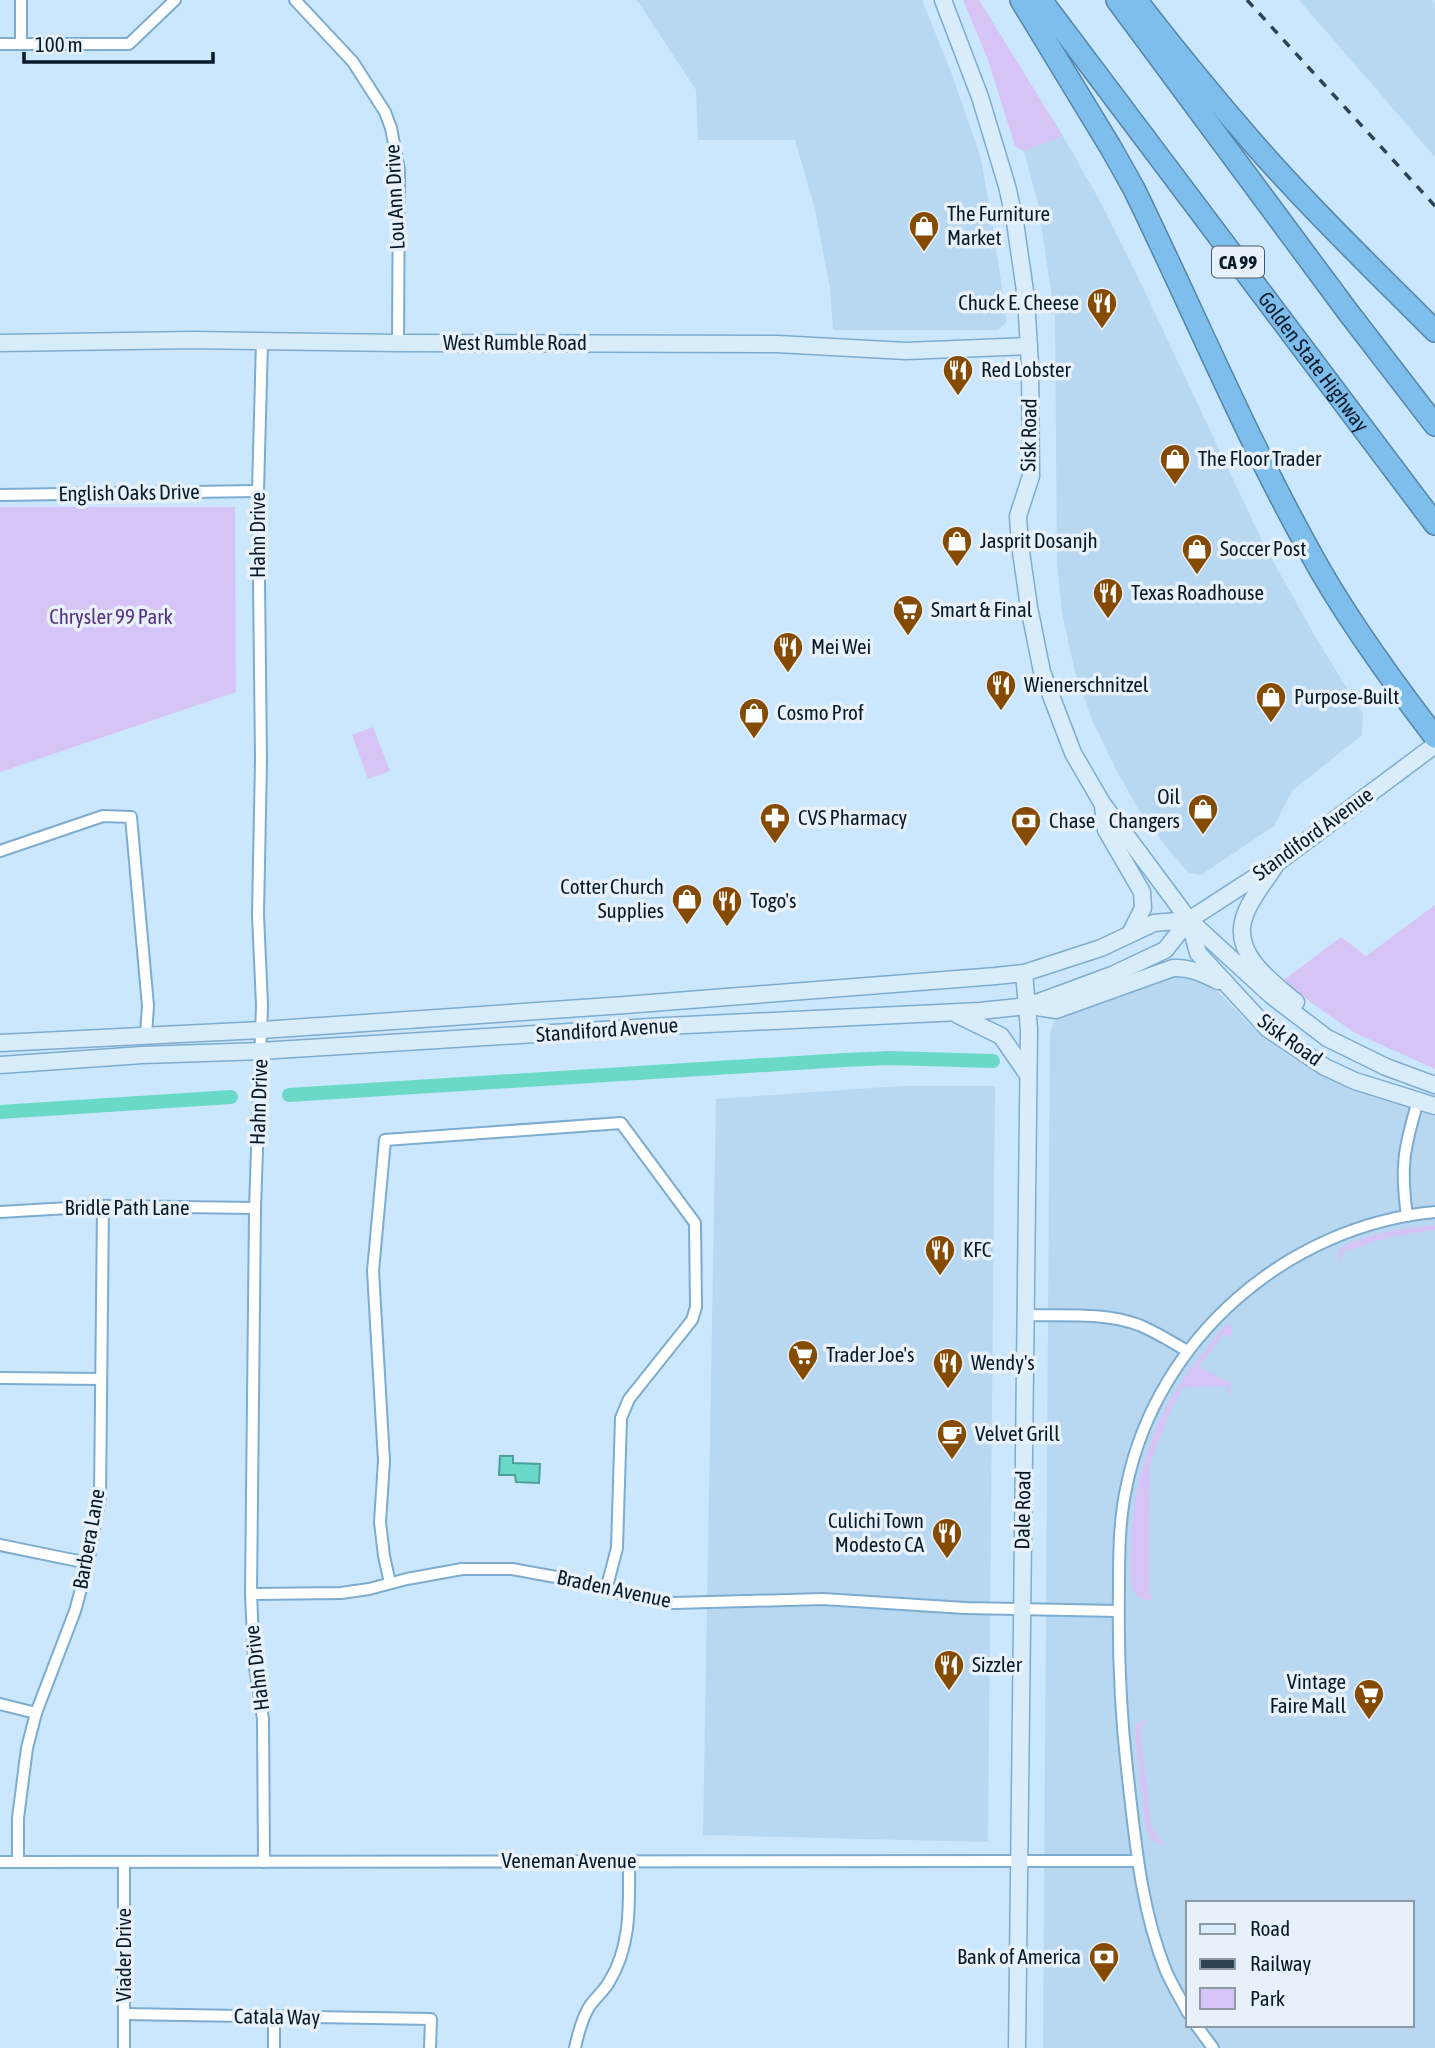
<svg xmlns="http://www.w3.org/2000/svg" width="1435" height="2048" viewBox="0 0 1435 2048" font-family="'Asap Condensed',sans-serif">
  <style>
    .built { fill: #b8d7f1; fill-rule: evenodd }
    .green { fill: #d7c4f6 }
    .water { fill: #6ad9c8; stroke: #4da098; stroke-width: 2 }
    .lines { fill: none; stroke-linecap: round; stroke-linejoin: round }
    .canal { stroke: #6ad9c8; stroke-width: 14 }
    .street-casing { stroke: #7daccf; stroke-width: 14 }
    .secondary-casing { stroke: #7daccf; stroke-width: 19 }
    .highway-casing { stroke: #5585a8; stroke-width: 24 }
    .street { stroke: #fff; stroke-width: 10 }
    .secondary { stroke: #d8ecfa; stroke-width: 16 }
    .highway { stroke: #7ebeed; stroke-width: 21 }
    .rail { stroke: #2e4252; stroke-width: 3.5; stroke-dasharray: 9 9; stroke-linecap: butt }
    .labels { text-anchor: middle; stroke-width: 7; stroke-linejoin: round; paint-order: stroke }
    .shield { fill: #e8f1f9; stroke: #4b5a67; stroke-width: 2 }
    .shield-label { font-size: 19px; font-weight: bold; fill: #081a28 }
    .street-label { font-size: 21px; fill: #081a28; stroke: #e8f1f9 }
    .poi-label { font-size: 21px; fill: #081a28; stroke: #e8f1f9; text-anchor: start }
    .park-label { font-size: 21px; fill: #552f82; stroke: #e8f1f9 }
  </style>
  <rect width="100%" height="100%" fill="#cbe7fe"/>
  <g class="built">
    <polygon points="637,0 922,0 951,72 980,155 990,208 1007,322 998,330 833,330 830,288 815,209 795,140 698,140 696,90"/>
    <polygon points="1299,0 1432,0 1435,4 1435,157"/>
    <polygon points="1063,136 1101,203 1136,273 1265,547 1319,643 1363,714 1362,735 1292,791 1274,826 1201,875 1189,873 1167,848 1137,807 1117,771 1093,722 1075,672 1062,613 1057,563 1055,318 1038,204 1024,151"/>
    <path d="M1184 972 1212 986 1257 1032 1281 1050 1310 1068 1347 1084 1435 1112V2048H1043L1050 1032 1054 1022 1061 1016 1167 975ZM1188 1903H1412V2025H1188Z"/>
    <polygon points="900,1086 995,1086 988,1842 703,1835 716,1099"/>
  </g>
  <g class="green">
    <polygon points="963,0 979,0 1063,136 1024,151 1015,146 988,60"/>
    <polygon points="0,507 235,507 236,692 0,772"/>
    <polygon points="373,727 390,771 368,779 352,735"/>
    <polygon points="1435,905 1435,1069 1355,1033 1313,1004 1284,980 1341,937 1366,956"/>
    <path d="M1435 1225V1230L1389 1237 1343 1252 1341 1261 1338 1259 1339 1249C1367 1233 1404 1228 1435 1225Z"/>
    <path d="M1229 1324 1232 1327V1337L1224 1334 1199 1366 1231 1384V1395H1228L1227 1386 1183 1387 1168 1417 1150 1465 1149 1590 1154 1601C1147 1600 1140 1599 1135 1593 1130 1586 1131 1575 1131 1567 1129 1512 1141 1456 1166 1407 1182 1377 1204 1351 1226 1325Z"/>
    <polygon points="1141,1721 1148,1721 1140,1728 1151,1826 1162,1842 1160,1845 1151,1839 1146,1828 1135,1732 1136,1725"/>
  </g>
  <polygon class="water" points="500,1456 513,1456 513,1463 540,1464 539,1483 516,1482 515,1475 499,1475"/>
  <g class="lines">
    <g class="canal">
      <polyline points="289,1095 844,1060 889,1058 993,1061"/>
      <polyline points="0,1112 231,1097"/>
    </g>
    <g class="street-casing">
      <g id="street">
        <polyline points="21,0 21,44"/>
        <polyline points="295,0 353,62 385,112 391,128 399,170 398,343"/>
        <polyline points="0,44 129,44 175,0"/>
        <polyline points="262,341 258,491 261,760 258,915 262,1005 255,1208 251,1594 254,1661 263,1719 264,1862"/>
        <polyline points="0,495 258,491"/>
        <polyline points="0,851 103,816 131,817 148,1006 146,1034"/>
        <polyline points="0,1212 103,1206 255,1208"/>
        <path d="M1407 1216C1400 1167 1404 1148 1418 1101"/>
        <path d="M1025 1315C1062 1316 1104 1312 1139 1325 1156 1332 1172 1342 1187 1351"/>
        <polyline points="0,1378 101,1379"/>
        <polyline points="0,1545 88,1563"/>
        <polyline points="390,1583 384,1556 380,1522 384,1461 373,1271 385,1140 621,1123 695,1223 696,1307 692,1320 629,1399 621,1418 617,1548 606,1590"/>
        <polyline points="251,1594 341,1593 369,1589 407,1579 462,1569 512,1569 556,1577 627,1595 674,1603 823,1599 965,1608 1118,1611"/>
        <polyline points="0,1704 36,1713"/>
        <polyline points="0,1862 1138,1861"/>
        <polyline points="18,1862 18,1818 27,1748 36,1713 75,1611 88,1563 100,1497 103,1206"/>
        <path d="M1188 2013C1181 1999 1172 1985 1166 1971 1140 1907 1135 1837 1127 1769 1120 1709 1118 1649 1119 1589 1119 1554 1119 1519 1127 1484 1158 1338 1287 1226 1435 1212"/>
        <polyline points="124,2014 431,2019 430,2048"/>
        <polyline points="1196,2025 1213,2048"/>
        <polyline points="124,2048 124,1862"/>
        <polyline points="274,2048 274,2016"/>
        <path d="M575 2048C578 2034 582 2019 589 2007 595 1998 604 1991 609 1982 632 1945 629 1902 629 1861"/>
      </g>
    </g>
    <g class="secondary-casing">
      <g id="secondary">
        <polyline points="943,0 980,97 1007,186 1015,222 1026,298 1030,366 1031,476 1018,516 1020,545 1029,607 1042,672 1073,753 1102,803 1189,920 1272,996 1327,1038 1386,1067 1435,1085"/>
        <polyline points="0,343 193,340 398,343 777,344 906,351 1029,346"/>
        <polyline points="1103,806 1106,830 1142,892 1143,908 1130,934"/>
        <path d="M1275 866C1265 882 1249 900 1244 918 1232 954 1272 982 1296 1002"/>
        <polyline points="1189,920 1198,953 1268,1029 1325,1067 1355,1081 1435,1106"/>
        <path d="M1031 1006 1056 1010 1173 968C1190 967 1204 974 1218 981"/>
        <polyline points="958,1015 1001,1036 1028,1075"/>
        <polyline points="0,1043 262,1030 625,1005 996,976 1024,973 1101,948 1154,923 1189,920"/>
        <polyline points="0,1065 142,1055 260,1051 666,1026 980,1011 1028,1006 1112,975 1165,950 1189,920 1277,863 1435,745"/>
        <polyline points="1017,2048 1029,1029 1024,973"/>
      </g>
    </g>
    <g class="highway-casing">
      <g id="highway">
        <path d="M1021 0 1111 148 1134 189C1193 310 1245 435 1310 552 1344 615 1392 681 1435 737"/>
        <path id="s1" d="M1041 0 1435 524"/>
        <polyline points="1117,0 1348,312 1435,425"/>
        <path d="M1136 0C1174 49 1213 97 1254 144 1311 209 1374 270 1435 331"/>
      </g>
    </g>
    <use href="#street" class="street"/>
    <use href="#secondary" class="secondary"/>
    <use href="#highway" class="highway"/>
    <polyline class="rail" points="1247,0 1435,206"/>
  </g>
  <defs>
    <g id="shop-pin" transform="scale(1.575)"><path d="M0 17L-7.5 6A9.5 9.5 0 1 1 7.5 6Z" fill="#854b02" stroke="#e8f1f9"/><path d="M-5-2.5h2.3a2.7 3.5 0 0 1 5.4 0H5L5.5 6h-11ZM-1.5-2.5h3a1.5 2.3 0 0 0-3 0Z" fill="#fff"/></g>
    <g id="restaurant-pin" transform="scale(1.575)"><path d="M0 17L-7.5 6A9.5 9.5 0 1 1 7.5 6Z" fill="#854b02" stroke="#e8f1f9"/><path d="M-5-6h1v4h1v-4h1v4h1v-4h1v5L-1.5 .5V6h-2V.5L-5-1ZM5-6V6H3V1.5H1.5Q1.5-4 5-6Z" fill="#fff"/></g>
    <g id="supermarket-pin" transform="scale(1.575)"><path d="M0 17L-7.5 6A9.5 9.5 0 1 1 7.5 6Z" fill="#854b02" stroke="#e8f1f9"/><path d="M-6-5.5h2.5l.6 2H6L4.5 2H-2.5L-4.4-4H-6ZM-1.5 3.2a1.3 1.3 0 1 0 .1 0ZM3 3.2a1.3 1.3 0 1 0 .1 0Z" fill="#fff"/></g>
    <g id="pharmacy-pin" transform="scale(1.575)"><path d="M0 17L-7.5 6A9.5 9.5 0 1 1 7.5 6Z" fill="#854b02" stroke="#e8f1f9"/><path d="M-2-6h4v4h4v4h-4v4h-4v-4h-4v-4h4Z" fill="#fff"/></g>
    <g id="bank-pin" transform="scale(1.575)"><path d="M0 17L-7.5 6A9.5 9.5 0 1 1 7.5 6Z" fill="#854b02" stroke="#e8f1f9"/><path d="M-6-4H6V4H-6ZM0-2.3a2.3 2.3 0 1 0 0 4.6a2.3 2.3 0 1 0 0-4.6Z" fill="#fff"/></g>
    <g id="cafe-pin" transform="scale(1.575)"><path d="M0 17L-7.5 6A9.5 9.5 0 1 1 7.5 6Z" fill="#854b02" stroke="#e8f1f9"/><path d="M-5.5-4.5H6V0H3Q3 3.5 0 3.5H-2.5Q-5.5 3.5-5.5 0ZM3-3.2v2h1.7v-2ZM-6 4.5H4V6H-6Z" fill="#fff"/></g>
  </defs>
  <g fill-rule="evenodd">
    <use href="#shop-pin" x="924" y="226"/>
    <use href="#restaurant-pin" x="1102" y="303"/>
    <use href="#restaurant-pin" x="958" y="370"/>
    <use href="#shop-pin" x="1175" y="459"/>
    <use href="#shop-pin" x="957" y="541"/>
    <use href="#shop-pin" x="1197" y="549"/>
    <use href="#restaurant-pin" x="1108" y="593"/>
    <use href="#supermarket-pin" x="908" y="610"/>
    <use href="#restaurant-pin" x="788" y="647"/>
    <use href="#restaurant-pin" x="1001" y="685"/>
    <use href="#shop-pin" x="1271" y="697"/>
    <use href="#shop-pin" x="754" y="713"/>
    <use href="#shop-pin" x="1203" y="809"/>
    <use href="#pharmacy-pin" x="775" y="818"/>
    <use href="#bank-pin" x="1026" y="821"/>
    <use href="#shop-pin" x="687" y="899"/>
    <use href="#restaurant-pin" x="727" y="901"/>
    <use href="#restaurant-pin" x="940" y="1250"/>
    <use href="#supermarket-pin" x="803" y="1355"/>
    <use href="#restaurant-pin" x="948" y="1363"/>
    <use href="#cafe-pin" x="952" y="1434"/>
    <use href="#restaurant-pin" x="947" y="1533"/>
    <use href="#restaurant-pin" x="949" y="1665"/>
    <use href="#supermarket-pin" x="1369" y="1694"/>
    <use href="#bank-pin" x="1104" y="1957"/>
  </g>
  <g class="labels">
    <rect class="shield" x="1212" y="246.5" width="52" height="31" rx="5"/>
    <g class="shield-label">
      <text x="1238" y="269">CA 99</text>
    </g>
    <g class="street-label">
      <text transform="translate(395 197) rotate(-93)" y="7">Lou Ann Drive</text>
      <text x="515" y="350">West Rumble Road</text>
      <text dy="7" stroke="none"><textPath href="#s1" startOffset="453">Golden State Highway</textPath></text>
      <text transform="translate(1029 435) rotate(-89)" y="7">Sisk Road</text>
      <text transform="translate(129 493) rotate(-1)" y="7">English Oaks Drive</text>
      <text transform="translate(258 535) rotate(-90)" y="7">Hahn Drive</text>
      <text transform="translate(1313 834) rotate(-36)" y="7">Standiford Avenue</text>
      <text transform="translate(607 1030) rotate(-4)" y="7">Standiford Avenue</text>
      <text transform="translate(1290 1040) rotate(36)" y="7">Sisk Road</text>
      <text transform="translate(259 1102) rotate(-88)" y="7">Hahn Drive</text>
      <text x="127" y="1215">Bridle Path Lane</text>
      <text transform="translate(1023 1510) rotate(-89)" y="7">Dale Road</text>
      <text transform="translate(89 1539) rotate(-80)" y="7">Barbera Lane</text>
      <text transform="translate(614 1589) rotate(12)" y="7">Braden Avenue</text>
      <text transform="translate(257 1668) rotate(-97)" y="7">Hahn Drive</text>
      <text x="569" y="1868">Veneman Avenue</text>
      <text transform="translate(124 1955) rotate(-90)" y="7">Viader Drive</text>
      <text transform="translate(277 2017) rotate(1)" y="7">Catala Way</text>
    </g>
    <g class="poi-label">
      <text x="947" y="221">The Furniture<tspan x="947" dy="24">Market</tspan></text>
      <text x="1079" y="310" text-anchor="end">Chuck E. Cheese</text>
      <text x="981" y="377">Red Lobster</text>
      <text x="1198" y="466">The Floor Trader</text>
      <text x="980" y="548">Jasprit Dosanjh</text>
      <text x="1220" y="556">Soccer Post</text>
      <text x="1131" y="600">Texas Roadhouse</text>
      <text x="931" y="617">Smart &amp; Final</text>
      <text x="811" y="654">Mei Wei</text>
      <text x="1024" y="692">Wienerschnitzel</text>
      <text x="1294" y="704">Purpose-Built</text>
      <text x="777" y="720">Cosmo Prof</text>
      <text x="1180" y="804" text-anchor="end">Oil<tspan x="1180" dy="24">Changers</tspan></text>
      <text x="798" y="825">CVS Pharmacy</text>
      <text x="1049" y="828">Chase</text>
      <text x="664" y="894" text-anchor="end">Cotter Church<tspan x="664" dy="24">Supplies</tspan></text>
      <text x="750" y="908">Togo's</text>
      <text x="963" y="1257">KFC</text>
      <text x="826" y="1362">Trader Joe's</text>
      <text x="971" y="1370">Wendy's</text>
      <text x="975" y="1441">Velvet Grill</text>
      <text x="924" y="1528" text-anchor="end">Culichi Town<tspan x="924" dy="24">Modesto CA</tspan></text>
      <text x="972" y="1672">Sizzler</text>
      <text x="1346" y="1689" text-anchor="end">Vintage<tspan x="1346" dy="24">Faire Mall</tspan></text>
      <text x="1081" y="1964" text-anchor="end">Bank of America</text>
    </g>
    <g class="park-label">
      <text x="111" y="624">Chrysler 99 Park</text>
    </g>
  </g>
  <rect x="1186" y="1901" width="228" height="126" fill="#e8f1f9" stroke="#8e9ba5" stroke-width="2"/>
  <rect x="1200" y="1924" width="35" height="10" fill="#d8ecfa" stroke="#8e9ba5" stroke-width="2"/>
  <text x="1250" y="1936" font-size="21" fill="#081a28">Road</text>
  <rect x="1200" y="1959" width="35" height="10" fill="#2e4252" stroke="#8e9ba5" stroke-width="2"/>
  <text x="1250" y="1971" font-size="21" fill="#081a28">Railway</text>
  <rect x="1200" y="1988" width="35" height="21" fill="#d7c4f6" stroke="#8e9ba5" stroke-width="2"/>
  <text x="1250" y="2006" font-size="21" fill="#081a28">Park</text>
  <path d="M24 52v10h189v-10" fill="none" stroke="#081a28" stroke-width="3.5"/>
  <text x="35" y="52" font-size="21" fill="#081a28" stroke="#e8f1f9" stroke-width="5" paint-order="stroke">100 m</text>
</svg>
